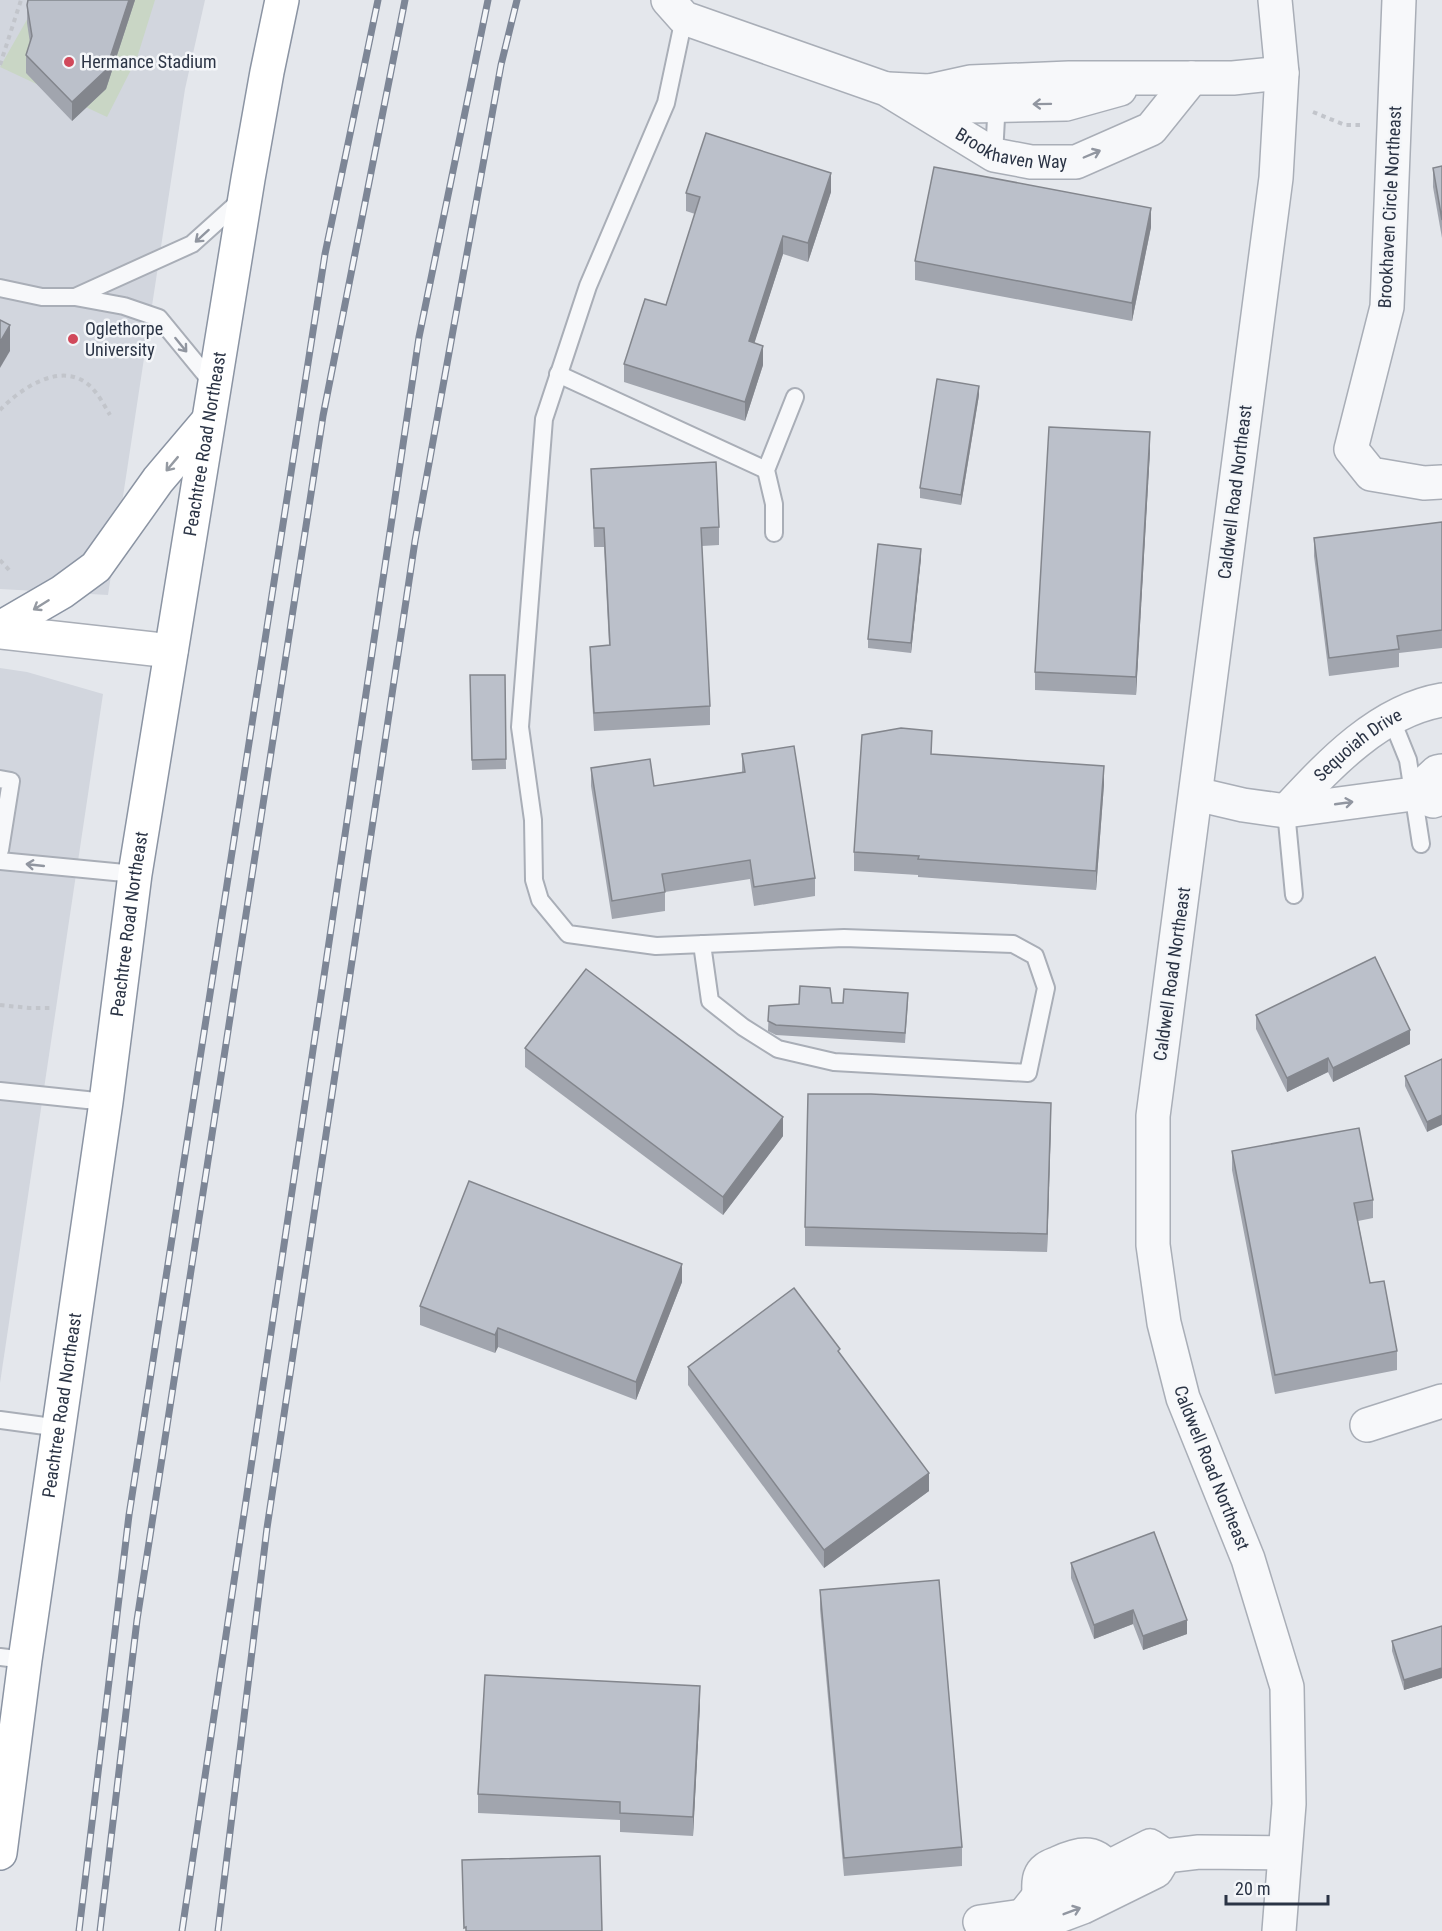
<svg xmlns="http://www.w3.org/2000/svg" width="1442" height="1931" viewBox="0 0 1442 1931" font-family="'Roboto Condensed',sans-serif">
  <style>
    .built { fill: #d2d6de }
    .green { fill: #c9d6c5 }
    .lines { fill: none; stroke-linecap: round; stroke-linejoin: round }
    .lane-casing { stroke: #a9aeb7; stroke-width: 20 }
    .street-casing { stroke: #a9aeb7; stroke-width: 36 }
    .secondary-casing { stroke: #a9aeb7; stroke-width: 36 }
    .highway-casing { stroke: #8b94a3; stroke-width: 36 }
    .path { stroke: #c2c5cb; stroke-width: 4; stroke-dasharray: 4.5 4.5; stroke-linecap: butt }
    .lane { stroke: #f7f8fa; stroke-width: 16 }
    .street { stroke: #f7f8fa; stroke-width: 33 }
    .secondary { stroke: #fff; stroke-width: 33 }
    .highway { stroke: #fff; stroke-width: 33 }
    .rail-casing { stroke: #7d8696; stroke-width: 7 }
    .rail { stroke: #f4f6f9; stroke-width: 4.5; stroke-dasharray: 14; stroke-linecap: butt }
    .wall { fill: #a1a5ae }
    .shaded-wall { fill: #83868d }
    .building { fill: #bbc0ca; stroke: #83868d; stroke-width: 1.5 }
    .oneway { stroke: #9196a0 }
    .oneway2 { stroke: #959aa2 }
    .poi-dot { fill: #d1495b; stroke: #f4f6f9; stroke-width: 2 }
    .labels { text-anchor: middle; stroke-width: 5; stroke-linejoin: round; paint-order: stroke }
    .poi-label { font-size: 18px; fill: #2b3445; stroke: #f4f6f9; text-anchor: start }
    .street-label { font-size: 18px; fill: #2b3445; stroke: #f4f6f9 }
  </style>
  <rect width="100%" height="100%" fill="#e4e7ec"/>
  <g class="built">
    <polygon points="0,0 205,0 185,89 108,595 0,589"/>
    <polygon points="0,668 27,672 103,694 0,1383"/>
  </g>
  <polygon class="green" points="36,0 155,0 137,58 107,117 0,67 29,16"/>
  <g class="lines">
    <g class="lane-casing">
      <g id="lane">
        <polyline points="684,18 666,103 588,286 544,419 520,727 533,820 534,880 540,900 568,934 656,946 844,938 1013,944 1035,956 1046,988 1028,1073 834,1062 778,1049 743,1027 710,1001 702,944"/>
        <polyline points="994,155 997,100"/>
        <polyline points="0,288 42,297 75,297 124,306 159,318 214,385"/>
        <polyline points="75,297 192,244 241,200"/>
        <polyline points="558,374 766,470"/>
        <polyline points="774,533 774,504 766,470 795,397"/>
        <polyline points="1391,718 1408,760 1421,844"/>
        <polyline points="0,779 11,781 0,850"/>
        <polyline points="1286,811 1294,895"/>
        <polyline points="0,861 135,874"/>
        <polyline points="0,1091 106,1102"/>
        <polyline points="0,1420 60,1428"/>
        <polyline points="0,1657 25,1660"/>
      </g>
    </g>
    <g class="street-casing">
      <g id="street">
        <path id="s1" d="M668 0 684 18 886 89 994 155 1031 162H1076L1151 129 1192 78"/>
        <path id="s2" d="M1275 0 1282 73 1276 178 1153 1116V1245L1164 1323 1183 1398 1248 1559 1287 1687 1289 1804 1279 1931"/>
        <polyline points="1399,0 1387,307 1351,449 1371,474 1424,483 1442,482"/>
        <polyline points="888,89 929,91 970,82 1069,78 1233,78 1282,73"/>
        <polyline points="929,91 969,106 1066,104 1120,89"/>
        <polyline points="1196,794 1243,805 1286,811 1413,794 1433,801 1442,798"/>
        <polyline points="1413,794 1437,772 1442,771"/>
        <path id="s3" d="M1286 811C1328 766 1378 711 1442 700"/>
        <polyline points="1367,1425 1442,1401"/>
        <path d="M1039 1896C1039 1891 1038 1883 1040 1877 1043 1868 1051 1866 1058 1863 1081 1852 1098 1849 1111 1875"/>
        <polyline points="1023,1916 1039,1896 1107,1868 1150,1846 1165,1856 1199,1852 1284,1853"/>
        <polyline points="980,1922 1023,1916 1051,1919 1083,1907 1156,1871 1165,1856"/>
      </g>
    </g>
    <g class="secondary-casing">
      <polyline id="secondary" points="0,632 171,651"/>
    </g>
    <g class="highway-casing">
      <g id="highway">
        <polyline points="0,628 62,592 96,567 158,480 208,421"/>
        <path id="s4" d="M0 1853 25 1660 106 1102 135 874 248 179 267 72 282 0"/>
      </g>
    </g>
    <g class="path">
      <polyline points="0,65 21,0"/>
      <polyline points="1313,112 1345,125 1360,125"/>
      <path d="M0 410C21 388 61 361 89 385 98 393 104 405 110 415"/>
      <polyline points="0,560 9,570"/>
      <polyline points="0,1005 29,1008 51,1008"/>
    </g>
    <use href="#lane" class="lane"/>
    <use href="#street" class="street"/>
    <use href="#secondary" class="secondary"/>
    <use href="#highway" class="highway"/>
    <g class="rail-casing">
      <g id="rail">
        <polyline points="79,1931 129,1515 325,254 378,0"/>
        <polyline points="100,1931 137,1620 323,416 405,0"/>
        <polyline points="182,1931 419,337 488,0"/>
        <polyline points="218,1931 267,1528 415,541 501,65 517,0"/>
      </g>
    </g>
    <use href="#rail" class="rail"/>
  </g>
  <g class="wall">
    <polygon points="28,0 135,0 106,89 72,121 26,73 26,55 30,43 27,23 27,5"/>
    <polygon points="1442,166 1442,238 1433,187 1433,168"/>
    <polygon points="831,192 808,262 783,254 754,343 763,365 745,421 624,382 624,364 666,305 695,214 686,211 686,193"/>
    <polygon points="1151,227 1132,321 915,280 915,261"/>
    <polygon points="979,395 961,505 920,498 920,488"/>
    <polygon points="1150,451 1136,695 1035,690 1035,672"/>
    <polygon points="591,469 719,527 719,545 702,546 710,706 710,725 594,731 590,665 590,647 609,645 604,547 594,547"/>
    <polygon points="1442,522 1442,648 1399,653 1399,667 1329,676 1314,556 1314,538"/>
    <polygon points="921,558 911,653 868,648 868,639"/>
    <polygon points="470,675 505,675 506,769 472,770"/>
    <polygon points="742,754 815,878 815,896 754,906 750,879 665,892 665,911 612,919 591,786 591,768 654,786 742,773"/>
    <polygon points="932,754 1104,784 1096,890 918,877 918,875 854,871 854,852"/>
    <polygon points="908,1002 905,1043 776,1035 768,1031 769,1006 832,1003"/>
    <polygon points="1256,1015 1410,1044 1333,1082 1328,1072 1287,1092 1256,1029"/>
    <polygon points="525,1048 783,1136 723,1215 525,1067"/>
    <polygon points="1442,1059 1427,1132 1405,1086 1405,1076"/>
    <polygon points="1051,1122 1047,1252 805,1246 805,1227"/>
    <polygon points="1232,1151 1373,1200 1373,1218 1358,1221 1370,1283 1397,1351 1397,1370 1275,1394 1232,1170"/>
    <polygon points="682,1282 636,1400 498,1347 495,1353 420,1325 420,1306"/>
    <polygon points="840,1354 929,1491 824,1568 688,1385 688,1367"/>
    <polygon points="1071,1563 1187,1634 1143,1650 1133,1624 1094,1639 1071,1578"/>
    <polygon points="820,1590 962,1847 962,1866 844,1876 820,1609"/>
    <polygon points="1442,1626 1442,1678 1404,1690 1392,1651 1392,1641"/>
    <polygon points="700,1705 693,1836 620,1832 620,1820 478,1813 478,1794"/>
  </g>
  <g class="shaded-wall">
    <polygon points="129,0 135,0 106,89 72,121 72,102"/>
    <polygon points="831,173 831,192 808,262 808,243"/>
    <polygon points="1151,208 1151,227 1132,321 1132,303"/>
    <polygon points="783,236 783,254 749,360 749,341"/>
    <polygon points="10,325 10,351 0,368 0,342"/>
    <polygon points="763,346 763,365 745,421 745,402"/>
    <polygon points="979,386 979,395 961,505 961,495"/>
    <polygon points="1150,432 1150,451 1136,695 1136,677"/>
    <polygon points="921,549 921,558 911,653 911,643"/>
    <polygon points="1104,766 1104,784 1096,890 1096,871"/>
    <polygon points="1410,1030 1410,1044 1333,1082 1333,1068"/>
    <polygon points="1328,1058 1328,1072 1287,1092 1287,1078"/>
    <polygon points="1051,1103 1051,1122 1047,1252 1047,1234"/>
    <polygon points="1442,1115 1442,1125 1427,1132 1427,1122"/>
    <polygon points="783,1117 783,1136 723,1215 723,1197"/>
    <polygon points="682,1264 682,1282 636,1400 636,1382"/>
    <polygon points="498,1328 498,1347 495,1353 495,1335"/>
    <polygon points="929,1473 929,1491 824,1568 824,1550"/>
    <polygon points="1133,1610 1133,1624 1094,1639 1094,1625"/>
    <polygon points="1187,1620 1187,1634 1143,1650 1143,1636"/>
    <polygon points="1442,1668 1442,1678 1404,1690 1404,1680"/>
    <polygon points="700,1686 700,1705 693,1836 693,1817"/>
  </g>
  <g class="building">
    <polygon points="28,0 129,0 106,70 72,102 26,55 32,36 27,5"/>
    <polygon points="706,133 831,173 808,243 783,236 749,341 763,346 745,402 624,364 645,299 666,305 700,197 686,193"/>
    <polygon points="1442,166 1442,220 1433,168"/>
    <polygon points="934,167 1151,208 1132,303 915,261"/>
    <polygon points="0,320 10,325 0,342"/>
    <polygon points="937,379 979,386 961,495 920,488"/>
    <polygon points="1049,427 1150,432 1136,677 1035,672"/>
    <polygon points="716,462 719,527 701,528 710,706 594,713 590,647 610,645 604,528 594,528 591,469"/>
    <polygon points="1442,522 1442,630 1397,636 1399,649 1329,658 1314,538"/>
    <polygon points="878,544 921,549 911,643 868,639"/>
    <polygon points="470,675 505,675 506,759 472,760"/>
    <polygon points="901,728 932,731 931,754 1104,766 1096,871 918,859 919,856 854,852 862,735"/>
    <polygon points="794,746 815,878 754,887 750,860 662,874 665,892 612,901 591,768 650,759 654,786 745,772 742,754"/>
    <polygon points="1375,957 1410,1030 1333,1068 1328,1058 1287,1078 1256,1015"/>
    <polygon points="586,969 783,1117 723,1197 525,1048"/>
    <polygon points="800,986 830,988 832,1003 843,1003 844,989 908,993 905,1033 776,1025 768,1021 769,1006 799,1004"/>
    <polygon points="1442,1059 1442,1115 1427,1122 1405,1076"/>
    <polygon points="808,1094 871,1094 1051,1103 1047,1234 805,1227"/>
    <polygon points="1359,1128 1373,1200 1354,1203 1370,1283 1384,1281 1397,1351 1275,1375 1232,1151"/>
    <polygon points="469,1181 682,1264 636,1382 498,1328 495,1335 420,1306"/>
    <polygon points="794,1288 840,1349 838,1351 929,1473 824,1550 688,1367"/>
    <polygon points="1154,1532 1187,1620 1143,1636 1133,1610 1094,1625 1071,1563"/>
    <polygon points="939,1580 962,1847 844,1858 820,1590"/>
    <polygon points="1442,1626 1442,1668 1404,1680 1392,1641"/>
    <polygon points="485,1675 700,1686 693,1817 620,1813 620,1802 478,1794"/>
    <polygon points="600,1856 602,1931 466,1931 466,1927 464,1928 462,1860"/>
  </g>
  <defs><path id="oneway-shaft" d="M-6 0H5M1.5-3L5.5 0L1.5 3" fill="none" stroke-width="1.6" stroke-linecap="round" stroke-linejoin="round" transform="scale(1.5)"/></defs>
  <g class="oneway">
    <use href="#oneway-shaft" transform="translate(1042 104) rotate(179)"/>
    <use href="#oneway-shaft" transform="translate(1092 154) rotate(-23)"/>
    <use href="#oneway-shaft" transform="translate(202 236) rotate(138)"/>
    <use href="#oneway-shaft" transform="translate(181 345) rotate(51)"/>
    <use href="#oneway-shaft" transform="translate(1344 803) rotate(-8)"/>
    <use href="#oneway-shaft" transform="translate(35 865) rotate(-174)"/>
    <use href="#oneway-shaft" transform="translate(1072 1911) rotate(-21)"/>
  </g>
  <g class="oneway2">
    <use href="#oneway-shaft" transform="translate(172 464) rotate(130)"/>
    <use href="#oneway-shaft" transform="translate(41 605) rotate(148)"/>
  </g>
  <g class="poi-dot">
    <circle cx="69" cy="62" r="6"/>
    <circle cx="73" cy="339" r="6"/>
  </g>
  <g class="labels">
    <g class="poi-label">
      <text x="81" y="68">Hermance Stadium</text>
      <text x="85" y="335">Oglethorpe<tspan x="85" dy="21">University</tspan></text>
    </g>
    <g class="street-label">
      <text dy="6" stroke="none"><textPath href="#s1" startOffset="380">Brookhaven Way</textPath></text>
      <text transform="translate(1390 207) rotate(-87)" y="6">Brookhaven Circle Northeast</text>
      <text dy="6" stroke="none"><textPath href="#s4" startOffset="1424">Peachtree Road Northeast</textPath></text>
      <text transform="translate(1235 492) rotate(-83)" y="6">Caldwell Road Northeast</text>
      <text dy="6" stroke="none"><textPath href="#s3" startOffset="98">Sequoiah Drive</textPath></text>
      <text dy="6" stroke="none"><textPath href="#s4" startOffset="938">Peachtree Road Northeast</textPath></text>
      <text transform="translate(1172 974) rotate(-82)" y="6">Caldwell Road Northeast</text>
      <text dy="6" stroke="none"><textPath href="#s4" startOffset="452">Peachtree Road Northeast</textPath></text>
      <text dy="6" stroke="none"><textPath href="#s2" startOffset="1485">Caldwell Road Northeast</textPath></text>
    </g>
  </g>
  <path d="M1226 1895v9h102v-9" fill="none" stroke="#2b3445" stroke-width="3"/>
  <text x="1235" y="1895" font-size="18" fill="#2b3445" stroke="#f4f6f9" stroke-width="4.5" paint-order="stroke">20 m</text>
</svg>
